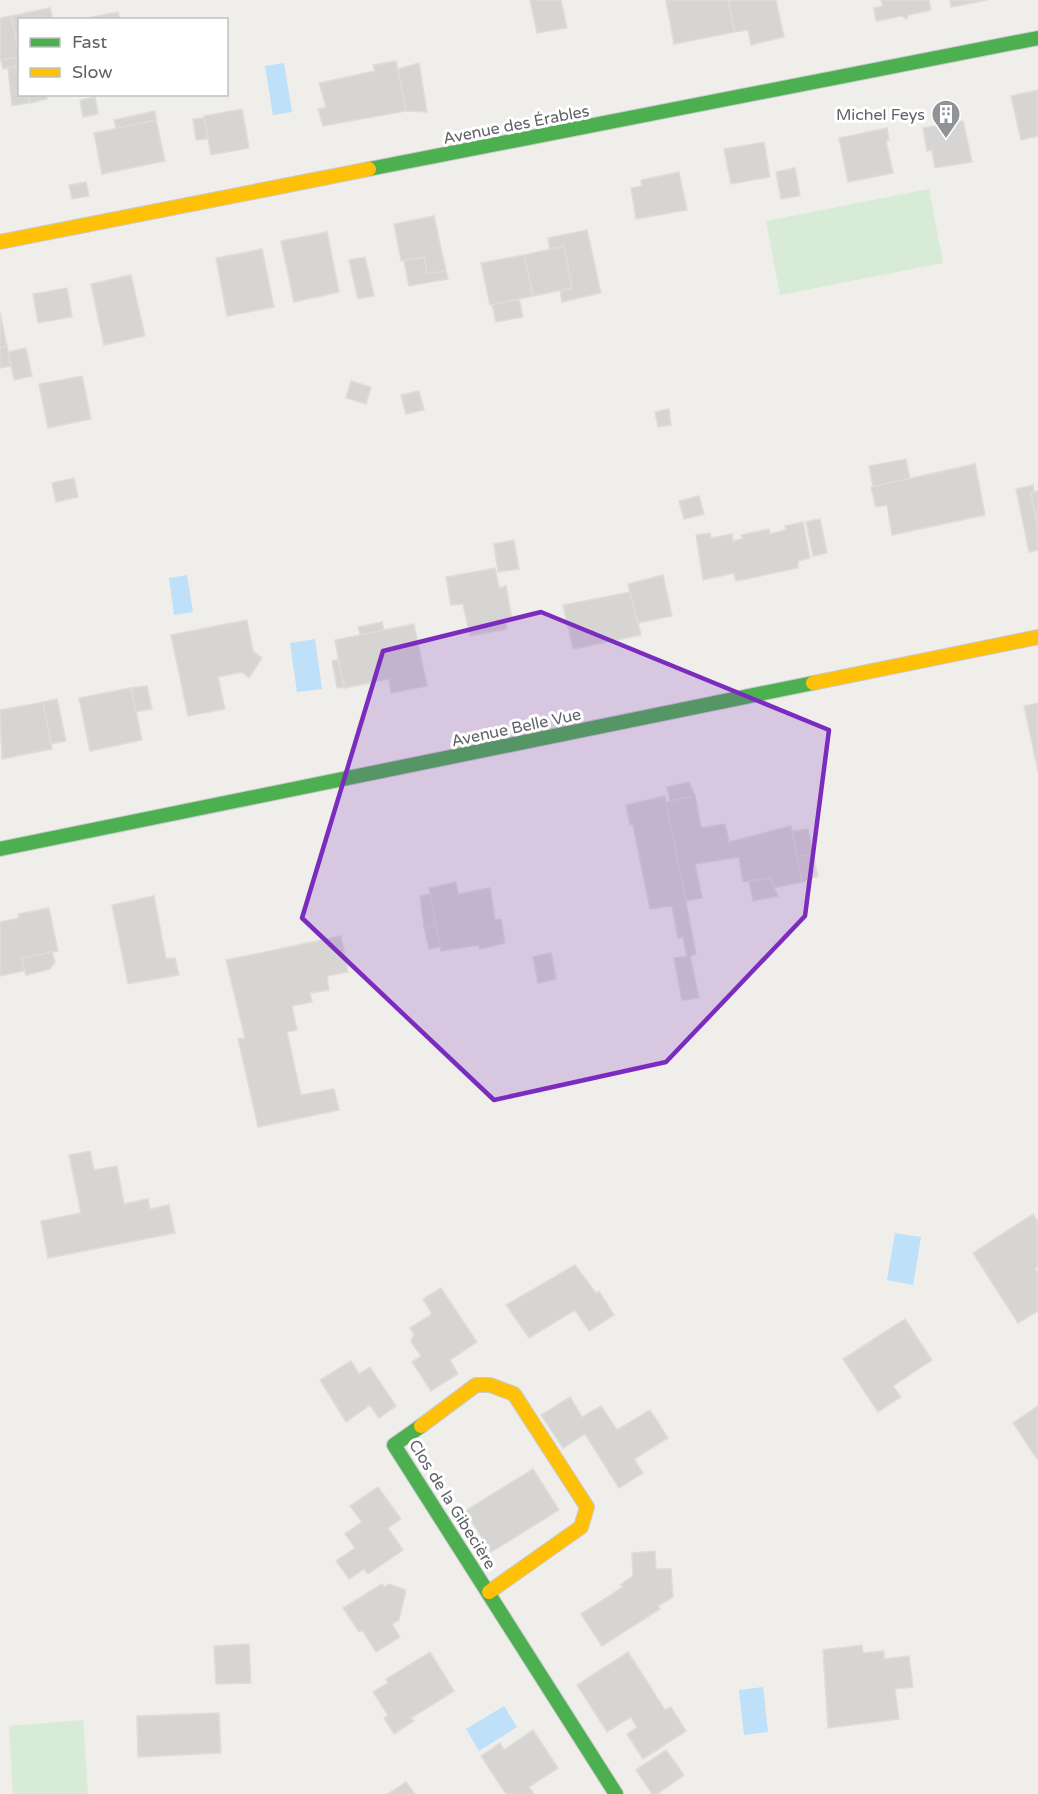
<svg xmlns="http://www.w3.org/2000/svg" width="1038" height="1794" viewBox="0 0 1038 1794" font-family="'Varela Round',sans-serif">
  <style>
    .green { fill: #d8ebd6 }
    .water { fill: #bfe0f9 }
    .building { fill: #d6d5d3; stroke: #deddd9; stroke-width: 1.5 }
    .lines { fill: none; stroke-linecap: round; stroke-linejoin: round }
    .fast-casing { stroke: #cacacb; stroke-width: 16 }
    .slow-casing { stroke: #cacacb; stroke-width: 16 }
    .fast { stroke: #4caf50; stroke-width: 14 }
    .slow { stroke: #ffc107; stroke-width: 14 }
    .marked { fill: #7b2cbf; fill-opacity: 0.2; stroke: #7b2cbf; stroke-width: 4.5; stroke-linejoin: round }
    .labels { text-anchor: middle; stroke-width: 6; stroke-linejoin: round; paint-order: stroke }
    .poi-label { font-size: 16px; fill: #5f6368; stroke: #fff; text-anchor: end }
    .street-label { font-size: 16px; fill: #5f6368; stroke: #fff }
  </style>
  <rect width="100%" height="100%" fill="#efeeea"/>
  <g class="green">
    <polygon points="929,189 943,263 780,295 766,221"/>
    <polygon points="83,1720 88,1794 13,1794 9,1726"/>
  </g>
  <g class="water">
    <polygon points="284,63 292,112 273,115 265,66"/>
    <polygon points="187,575 193,612 174,615 169,578"/>
    <polygon points="315,639 322,689 297,692 290,643"/>
    <polygon points="895,1233 921,1237 913,1285 887,1280"/>
    <polygon points="763,1687 768,1732 744,1735 739,1690"/>
    <polygon points="504,1706 517,1727 479,1751 466,1729"/>
  </g>
  <g class="building">
    <polygon points="530,0 561,0 567,28 537,33"/>
    <polygon points="666,0 728,0 735,32 674,44"/>
    <polygon points="728,0 776,0 784,37 751,45 748,30 735,32"/>
    <polygon points="881,0 929,0 931,10 909,15 906,19 902,16 876,21 874,8 883,6"/>
    <polygon points="950,0 987,0 951,7"/>
    <polygon points="50,8 53,20 20,20 20,55 11,16"/>
    <polygon points="118,12 120,20 83,19 102,15"/>
    <polygon points="11,16 20,57 0,60 0,18"/>
    <polygon points="20,57 20,66 3,69 1,60"/>
    <polygon points="396,61 406,111 323,126 318,109 326,107 319,83 375,71 373,65"/>
    <polygon points="419,63 427,112 406,111 398,69"/>
    <polygon points="20,66 20,94 28,94 30,103 12,106 8,68"/>
    <polygon points="1038,90 1038,136 1021,140 1011,96"/>
    <polygon points="28,94 46,94 47,99 30,103"/>
    <polygon points="95,97 98,114 83,117 80,100"/>
    <polygon points="242,109 249,148 211,155 204,116"/>
    <polygon points="155,111 156,120 116,129 114,120"/>
    <polygon points="204,118 208,139 196,140 193,119"/>
    <polygon points="156,120 165,161 102,174 94,133"/>
    <polygon points="963,121 972,162 935,168 932,150 927,151 923,128"/>
    <polygon points="887,128 889,140 886,141 893,173 848,182 839,138"/>
    <polygon points="764,142 770,177 731,184 724,149"/>
    <polygon points="795,168 800,196 781,199 776,172"/>
    <polygon points="679,172 687,210 636,219 631,188 642,186 641,180"/>
    <polygon points="86,182 89,196 72,199 69,185"/>
    <polygon points="434,216 446,271 427,274 424,257 401,261 394,224"/>
    <polygon points="587,230 601,293 562,302 560,290 572,288 564,246 550,249 548,238"/>
    <polygon points="327,232 339,292 294,302 281,241"/>
    <polygon points="564,246 572,288 533,296 524,255"/>
    <polygon points="262,249 274,307 227,316 216,258"/>
    <polygon points="524,255 533,296 490,305 481,263"/>
    <polygon points="365,257 374,296 358,299 349,260"/>
    <polygon points="424,257 427,274 446,271 448,279 409,286 404,261"/>
    <polygon points="131,275 145,336 104,345 91,284"/>
    <polygon points="67,288 72,317 38,323 33,294"/>
    <polygon points="519,299 523,317 496,322 492,305"/>
    <polygon points="0,312 7,346 0,348"/>
    <polygon points="7,346 11,366 0,368 0,348"/>
    <polygon points="26,348 32,376 14,380 8,352"/>
    <polygon points="82,376 91,419 48,428 39,384"/>
    <polygon points="351,381 371,387 366,404 346,398"/>
    <polygon points="419,391 424,410 406,414 401,395"/>
    <polygon points="669,409 671,425 658,427 655,412"/>
    <polygon points="906,459 910,479 873,487 869,466"/>
    <polygon points="975,464 985,515 892,535 887,505 876,507 871,487"/>
    <polygon points="74,478 78,497 56,502 52,483"/>
    <polygon points="1033,485 1034,492 1031,493 1038,528 1038,550 1029,552 1016,489"/>
    <polygon points="1038,491 1038,528 1031,493"/>
    <polygon points="699,496 704,514 684,519 679,501"/>
    <polygon points="820,519 827,553 813,556 806,522"/>
    <polygon points="803,522 810,558 798,561 798,568 736,581 734,573 703,580 696,535 710,533 711,538 732,534 733,541 743,539 741,535 769,529 770,534 786,530 785,526"/>
    <polygon points="514,540 519,569 498,572 494,544"/>
    <polygon points="495,568 499,588 506,586 512,619 505,620 507,629 470,636 463,604 451,605 446,577"/>
    <polygon points="663,575 672,616 638,623 628,584"/>
    <polygon points="630,592 641,635 573,649 563,605"/>
    <polygon points="247,620 253,651 262,658 249,678 242,672 218,677 225,709 188,716 171,635"/>
    <polygon points="382,622 384,631 360,635 358,627"/>
    <polygon points="414,624 427,686 391,693 389,679 344,688 335,640"/>
    <polygon points="338,659 344,687 337,688 332,661"/>
    <polygon points="147,686 152,709 136,712 131,688"/>
    <polygon points="131,688 142,740 90,751 79,698"/>
    <polygon points="57,699 66,741 51,744 43,702"/>
    <polygon points="43,702 52,749 2,759 0,710"/>
    <polygon points="1038,703 1038,771 1024,706"/>
    <polygon points="689,782 695,796 670,801 667,787"/>
    <polygon points="665,796 696,954 690,956 699,998 682,1000 674,958 687,956 683,937 678,938 672,906 650,909 633,825 630,824 626,805"/>
    <polygon points="695,796 701,828 725,824 729,842 791,826 802,882 772,888 770,878 743,882 739,857 695,864 702,898 686,901 666,802"/>
    <polygon points="808,829 813,854 797,857 793,831"/>
    <polygon points="813,854 818,876 802,882 797,857"/>
    <polygon points="770,878 778,896 753,901 749,881"/>
    <polygon points="456,882 458,894 490,888 495,920 501,919 505,943 480,949 479,945 441,951 429,888"/>
    <polygon points="430,894 436,926 424,927 420,896"/>
    <polygon points="154,896 166,959 175,958 179,975 128,984 112,905"/>
    <polygon points="49,908 58,951 22,958 24,971 0,976 0,922 19,918 18,914"/>
    <polygon points="436,926 440,947 429,949 424,927"/>
    <polygon points="341,936 348,972 327,976 329,990 310,993 312,1002 292,1006 297,1030 287,1032 301,1095 334,1089 339,1110 258,1127 238,1039 245,1038 226,960"/>
    <polygon points="52,952 55,962 50,969 26,975 22,958"/>
    <polygon points="551,953 556,979 538,983 533,957"/>
    <polygon points="90,1151 94,1170 117,1166 124,1204 148,1199 150,1209 169,1205 175,1233 48,1258 41,1221 81,1213 69,1155"/>
    <polygon points="1033,1214 1038,1222 1038,1266 1035,1268 1038,1273 1038,1311 1018,1323 973,1253"/>
    <polygon points="575,1265 596,1293 599,1291 614,1315 589,1331 575,1310 529,1338 506,1305"/>
    <polygon points="441,1288 477,1342 450,1360 458,1374 431,1391 412,1362 421,1356 411,1342 414,1334 410,1328 432,1314 423,1299"/>
    <polygon points="905,1319 932,1360 893,1386 901,1397 878,1412 843,1359"/>
    <polygon points="351,1361 359,1374 370,1367 396,1406 379,1418 370,1405 346,1422 320,1380"/>
    <polygon points="570,1397 582,1417 601,1406 617,1430 650,1410 668,1438 634,1459 643,1473 619,1488 585,1434 563,1448 541,1415"/>
    <polygon points="1038,1406 1038,1458 1037,1459 1013,1423"/>
    <polygon points="533,1469 559,1510 491,1552 465,1511"/>
    <polygon points="378,1487 401,1519 388,1528 403,1550 368,1574 364,1569 349,1579 336,1561 355,1548 345,1534 362,1522 350,1506"/>
    <polygon points="655,1551 656,1569 671,1569 673,1597 658,1606 660,1609 602,1646 581,1614 623,1587 620,1585 633,1576 632,1553"/>
    <polygon points="382,1584 384,1587 389,1584 406,1590 399,1620 392,1624 400,1637 376,1652 362,1630 359,1632 343,1608"/>
    <polygon points="249,1644 251,1683 216,1684 214,1646"/>
    <polygon points="862,1645 863,1653 884,1651 884,1659 909,1656 913,1687 895,1689 899,1719 828,1728 823,1650"/>
    <polygon points="430,1652 454,1691 411,1718 414,1721 394,1734 384,1718 388,1715 373,1692 388,1683 386,1679"/>
    <polygon points="628,1652 665,1710 671,1707 686,1731 643,1759 627,1734 637,1727 631,1717 607,1732 577,1685"/>
    <polygon points="219,1713 221,1753 138,1757 137,1716"/>
    <polygon points="533,1730 558,1768 529,1787 534,1794 506,1794 481,1756 500,1743 504,1750"/>
    <polygon points="666,1750 684,1775 657,1794 652,1794 636,1770"/>
    <polygon points="406,1782 415,1794 388,1794"/>
  </g>
  <g class="lines">
    <g class="fast-casing">
      <g id="fast">
        <polyline points="369,169 1038,38"/>
        <polyline points="0,849 813,683"/>
        <polyline points="421,1426 394,1445 616,1794"/>
      </g>
    </g>
    <g class="slow-casing">
      <g id="slow">
        <polyline points="0,242 369,169"/>
        <polyline points="813,683 1038,637"/>
        <polyline points="421,1426 476,1385 490,1385 514,1394 587,1507 581,1527 489,1592"/>
      </g>
    </g>
    <use href="#fast" class="fast"/>
    <use href="#slow" class="slow"/>
  </g>
  <path class="marked" d="M541 612 829 730 805 916 666 1062 494 1100 302 918 383 651Z"/>
  <defs>
    <g id="building-pin" transform="scale(1.5)"><path d="M0 17L-7.5 6A9.5 9.5 0 1 1 7.5 6Z" fill="#919496" stroke="#fff"/><path d="M-4-6H4V6H1V3H-1V6H-4ZM-2.5-4.3h1.7v1.8h-1.7ZM.8-4.3h1.7v1.8H.8ZM-2.5-1h1.7V.8h-1.7ZM.8-1h1.7V.8H.8Z" fill="#fff"/></g>
  </defs>
  <g fill-rule="evenodd">
    <use href="#building-pin" x="946" y="114"/>
  </g>
  <g class="labels">
    <g class="poi-label">
      <text x="925" y="120">Michel Feys</text>
    </g>
    <g class="street-label">
      <text transform="translate(516 124) rotate(-11)" y="6">Avenue des Érables</text>
      <text transform="translate(516 727) rotate(-12)" y="6">Avenue Belle Vue</text>
      <text transform="translate(453 1504) rotate(58)" y="6">Clos de la Gibecière</text>
    </g>
  </g>
  <rect x="18" y="18" width="210" height="78" fill="#ffffff" stroke="#bfc1c3" stroke-width="1.5"/>
  <rect x="30" y="38" width="30" height="9" fill="#4caf50" stroke="#bfc1c3" stroke-width="1.5"/>
  <text x="72" y="48" font-size="18" fill="#5f6368">Fast</text>
  <rect x="30" y="68" width="30" height="9" fill="#ffc107" stroke="#bfc1c3" stroke-width="1.5"/>
  <text x="72" y="78" font-size="18" fill="#5f6368">Slow</text>
</svg>
